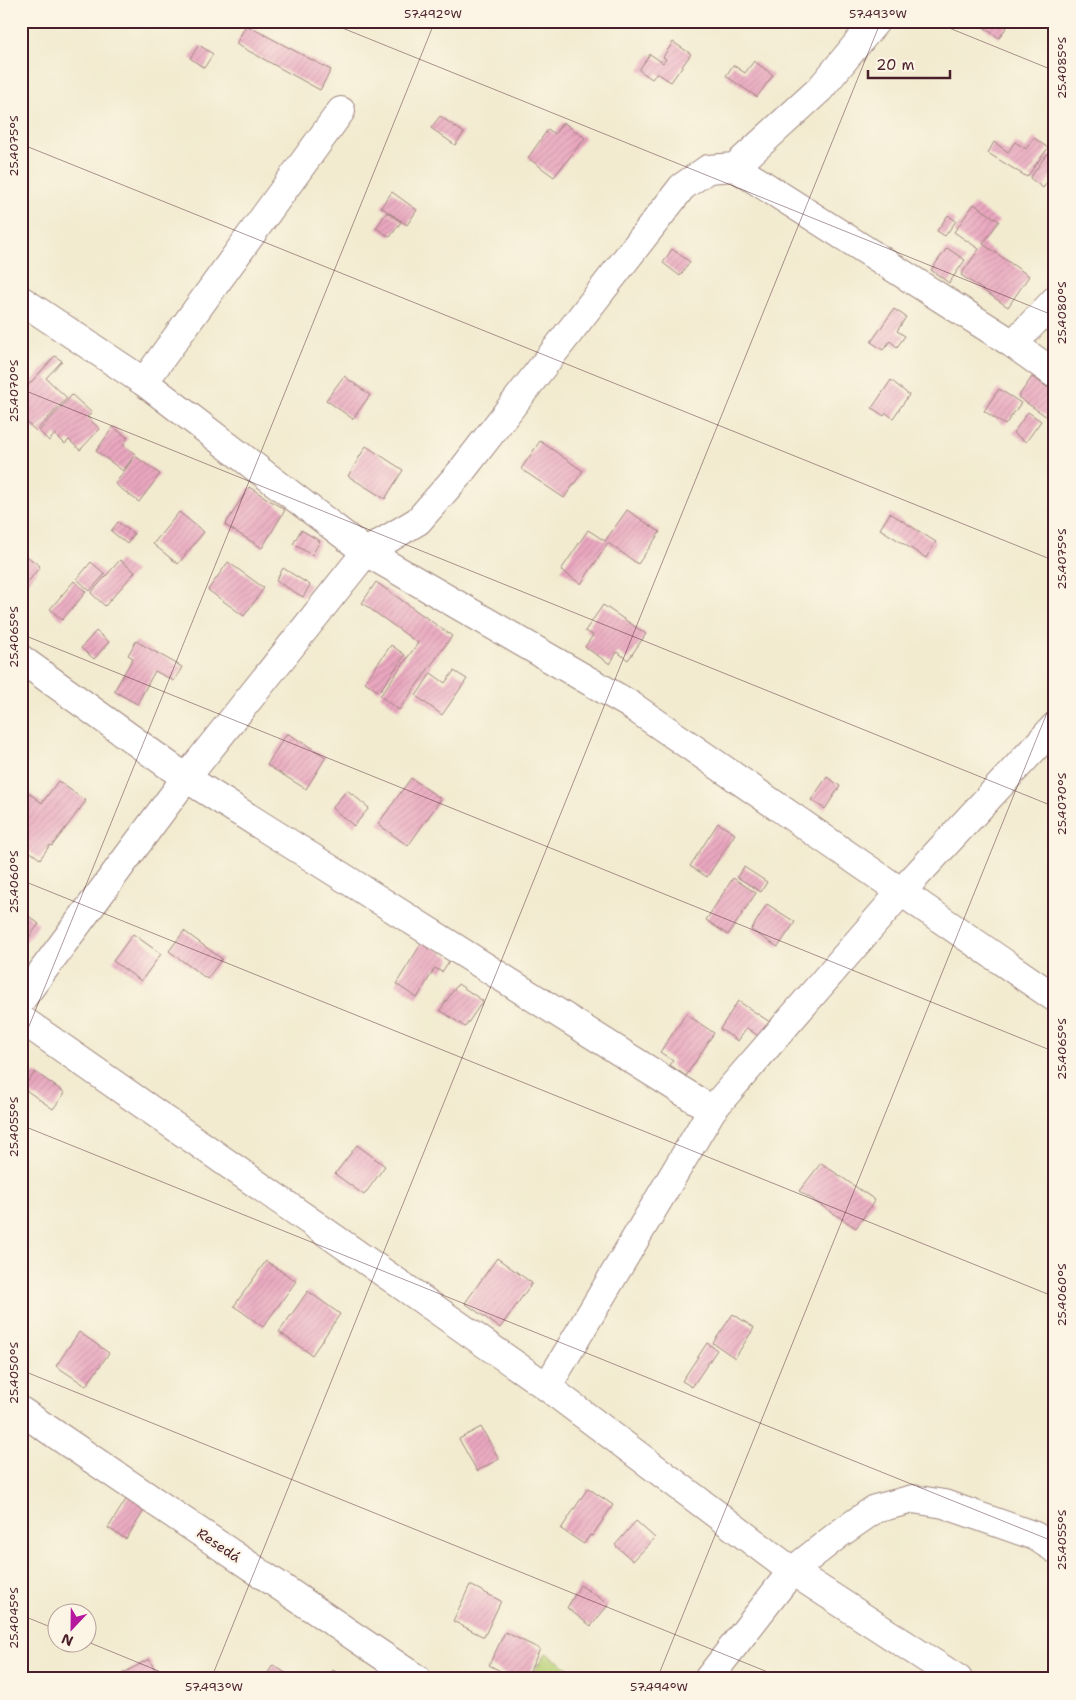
<svg xmlns="http://www.w3.org/2000/svg" width="1076" height="1700" viewBox="0 0 1076 1700" font-family="'Shantell Sans',sans-serif">
  <style>
    .green { fill: #b8d176; stroke: #817850 }
    .building { fill: url(#building-hatch) }
    .lines { fill: none; stroke-linecap: round; stroke-linejoin: round }
    .minor-casing { stroke: #9e857e; stroke-width: 30 }
    .minor { stroke: #fff; stroke-width: 28 }
    .ticks { fill: none; stroke: #4a1f2b; stroke-width: 1; stroke-opacity: 0.45 }
    .labels { text-anchor: middle; stroke-width: 4.5; stroke-linejoin: round; paint-order: stroke }
    .street-label { font-size: 14px; fill: #4a1f2b; stroke: #fcf5e5 }
    .neatline { fill: none; stroke: #4a1f2b; stroke-width: 2 }
    .ticks-label { font-size: 12px; text-anchor: middle; fill: #4a1f2b }
  </style>
  <defs>
    <pattern id="building-hatch" width="6" height="6" patternUnits="userSpaceOnUse" patternTransform="scale(1.25)"><rect width="6" height="6" fill="#e9a7bf"/><path d="M-1 1l2-2M0 6l6-6M5 7l2-2" fill="none" stroke="#c98fa4"/></pattern>
  </defs>
  <rect width="100%" height="100%" fill="#fcf5e5"/>
  <filter id="ink" filterUnits="userSpaceOnUse"><feTurbulence type="fractalNoise" baseFrequency=".02" numOctaves="2"/><feDisplacementMap in="SourceGraphic" scale="10" xChannelSelector="R" yChannelSelector="G"/><feConvolveMatrix kernelMatrix="1 2 1 2 8 2 1 2 1" color-interpolation-filters="sRGB"/></filter>
  <filter id="wash" filterUnits="userSpaceOnUse"><feTurbulence type="fractalNoise" baseFrequency=".0096" numOctaves="4" result="noise"/><feDisplacementMap in="SourceGraphic" scale="20" xChannelSelector="R" yChannelSelector="G"/><feGaussianBlur stdDeviation="1.12" result="paint"/><feColorMatrix in="noise" values="0 0 0 0 0 0 0 0 0 0 0 0 0 0 0 0 0 1.4 0 .05"/><feComposite in="paint" operator="in"/></filter>
  <g filter="url(#wash)">
    <rect width="100%" height="100%" fill="#f2ebd0"/>
    <polygon class="green" points="546,1653 584,1679 529,1679"/>
    <g id="blocks">
      <g class="building">
        <polygon points="983,21 1011,21 999,38 981,25"/>
        <polygon points="246,25 331,70 320,90 236,44"/>
        <polygon points="673,42 691,54 671,82 657,73 652,79 639,70 650,54 663,63 666,59 663,57"/>
        <polygon points="199,45 213,54 204,68 190,58"/>
        <polygon points="754,61 773,75 757,97 726,76 733,65 745,73"/>
        <polygon points="440,116 464,133 455,145 431,128"/>
        <polygon points="563,122 585,138 554,177 528,158 548,129 555,134"/>
        <polygon points="1034,138 1048,148 1027,177 988,153 994,142 1008,152 1015,142 1026,149"/>
        <polygon points="1047,154 1055,158 1055,170 1043,188 1030,178"/>
        <polygon points="392,192 417,210 407,225 381,207"/>
        <polygon points="974,204 999,221 983,244 1029,276 1008,307 961,275 979,249 954,232"/>
        <polygon points="387,212 401,222 390,237 376,228"/>
        <polygon points="948,215 956,221 945,236 937,231"/>
        <polygon points="947,248 965,260 949,283 931,270"/>
        <polygon points="672,249 690,262 680,276 663,263"/>
        <polygon points="894,309 906,317 897,331 905,336 897,347 890,341 883,350 871,342"/>
        <polygon points="55,356 62,361 46,378 67,398 36,431 21,417 21,393"/>
        <polygon points="344,376 370,395 353,419 326,400"/>
        <polygon points="1032,377 1055,392 1053,421 1018,397"/>
        <polygon points="891,380 909,395 893,418 886,413 884,416 872,408"/>
        <polygon points="999,389 1021,403 1005,425 984,411"/>
        <polygon points="72,395 92,413 87,417 100,429 80,450 69,440 65,444 55,434 49,441 39,431"/>
        <polygon points="1028,412 1041,421 1026,442 1013,433"/>
        <polygon points="113,427 128,438 123,445 135,454 123,471 96,451"/>
        <polygon points="540,441 583,471 564,498 521,469"/>
        <polygon points="366,446 403,470 385,499 348,476"/>
        <polygon points="135,456 160,474 139,502 115,484"/>
        <polygon points="249,487 285,510 262,548 225,525"/>
        <polygon points="627,510 660,532 638,564 608,543 581,584 561,570 588,530 605,541"/>
        <polygon points="179,512 204,532 178,564 153,544"/>
        <polygon points="890,513 936,542 926,558 880,529"/>
        <polygon points="118,522 134,534 127,544 111,531"/>
        <polygon points="301,530 320,541 312,555 293,544"/>
        <polygon points="24,554 40,566 23,589 21,558"/>
        <polygon points="120,560 135,572 105,606 91,593"/>
        <polygon points="91,562 105,574 90,591 77,579"/>
        <polygon points="228,562 264,588 244,616 208,590"/>
        <polygon points="283,568 310,585 303,597 276,581"/>
        <polygon points="74,581 86,592 62,620 50,609"/>
        <polygon points="376,582 452,636 399,710 380,696 418,643 362,603"/>
        <polygon points="603,605 646,634 628,660 617,652 610,664 585,647 593,635 585,631"/>
        <polygon points="96,631 109,642 94,659 81,648"/>
        <polygon points="136,641 182,667 174,681 155,671 137,704 114,691 133,658 128,655"/>
        <polygon points="391,645 405,655 379,692 365,682"/>
        <polygon points="454,671 467,679 442,715 416,696 431,673 445,683"/>
        <polygon points="287,733 326,757 306,789 267,765"/>
        <polygon points="827,777 840,786 825,809 811,800"/>
        <polygon points="411,778 441,799 408,846 378,824"/>
        <polygon points="58,781 86,801 52,846 50,845 40,859 21,845 21,835 27,823 21,819 21,796 25,790 42,803"/>
        <polygon points="347,790 369,808 354,826 332,808"/>
        <polygon points="718,823 735,834 707,877 690,866"/>
        <polygon points="744,867 767,882 761,892 737,877"/>
        <polygon points="733,878 756,893 728,935 706,920"/>
        <polygon points="767,904 795,922 778,947 751,930"/>
        <polygon points="21,910 39,924 21,948"/>
        <polygon points="184,931 222,959 207,979 169,951"/>
        <polygon points="133,934 161,954 141,981 113,961"/>
        <polygon points="423,941 451,958 442,972 435,968 417,998 396,984"/>
        <polygon points="458,984 483,1001 465,1027 440,1010"/>
        <polygon points="738,1001 779,1028 768,1043 747,1028 738,1041 720,1029"/>
        <polygon points="686,1014 714,1033 686,1076 670,1065 673,1061 660,1052"/>
        <polygon points="35,1072 65,1093 53,1109 23,1088"/>
        <polygon points="357,1145 385,1166 364,1195 335,1174"/>
        <polygon points="821,1163 875,1200 856,1228 799,1191"/>
        <polygon points="497,1258 532,1283 500,1328 465,1303"/>
        <polygon points="266,1261 296,1281 263,1327 234,1306"/>
        <polygon points="308,1291 340,1314 312,1355 279,1332"/>
        <polygon points="733,1314 754,1328 735,1358 713,1343"/>
        <polygon points="79,1332 109,1353 86,1386 56,1366"/>
        <polygon points="707,1343 717,1350 692,1387 682,1381"/>
        <polygon points="481,1427 499,1459 477,1471 459,1439"/>
        <polygon points="588,1488 613,1505 592,1536 590,1535 584,1544 561,1529"/>
        <polygon points="129,1495 147,1506 126,1539 108,1528"/>
        <polygon points="636,1521 655,1538 633,1561 615,1545"/>
        <polygon points="470,1585 501,1601 484,1637 453,1621"/>
        <polygon points="580,1585 609,1604 591,1626 567,1608"/>
        <polygon points="505,1632 540,1649 526,1679 515,1679 489,1665"/>
        <polygon points="149,1659 160,1679 112,1679 120,1675"/>
        <polygon points="273,1665 295,1679 264,1679"/>
        <polygon points="333,1670 347,1679 327,1679"/>
      </g>
    </g>
  </g>
  <g filter="url(#ink)">
    <use href="#blocks" fill-opacity="0" stroke="#9e857e" stroke-width="1"/>
    <g class="lines">
      <g class="minor-casing">
        <g id="minor">
          <polyline points="735,167 820,89 876,21"/>
          <polyline points="21,300 144,382 366,552 629,704 1055,998"/>
          <polyline points="1013,344 1055,300"/>
          <polyline points="144,382 341,111"/>
          <polyline points="21,659 186,778 712,1110"/>
          <polyline points="21,1000 186,778 366,552 418,521 460,473 682,187 708,169 735,167 1013,344 1055,374"/>
          <polyline points="21,1019 547,1387 792,1571 958,1679"/>
          <polyline points="547,1387 712,1110 901,892 1055,726"/>
          <polyline points="21,1411 417,1679"/>
          <polyline points="708,1679 792,1571 839,1534 875,1509 913,1499 944,1504 1035,1536 1055,1549"/>
        </g>
      </g>
      <use href="#minor" class="minor"/>
    </g>
  </g>
  <path class="ticks" d="M325 21 1055 316M932 21 1055 71M21 144 1055 561M21 389 1055 807M21 634 1055 1052M21 880 1055 1297M21 1046 435 21M21 1125 1055 1542M21 1370 785 1679M21 1615 58 1630M88 1642 178 1679M211 1679 881 21M657 1679 1055 693"/>
  <g class="labels">
    <g class="street-label">
      <text transform="translate(219 1545) rotate(34)" y="5">Resedá</text>
    </g>
  </g>
  <rect width="1076" height="1700" fill="none" stroke="#fcf5e5" stroke-width="55"/>
  <g transform="translate(72 1628) rotate(202)"><circle r="24" fill="#fcf5e5" stroke="#b59f9b"/>
  <path d="M0-4L9 19L0 12L-9 19Z" fill="#b5179e"/>
  <text y="-8" font-size="14" font-weight="bold" text-anchor="middle" fill="#4a1f2b">N</text>
  </g>
  <path d="M868 70v8h82v-8" fill="none" stroke="#4a1f2b" stroke-width="2.5"/>
  <text x="876" y="70" font-size="15" fill="#4a1f2b" stroke="#fcf5e5" stroke-width="4" paint-order="stroke">20 m</text>
  <rect x="28" y="28" width="1020" height="1644" class="neatline"/>
  <g class="ticks-label">
    <text x="433" y="18">57.492°W</text>
    <text x="878" y="18">57.493°W</text>
    <text transform="translate(1062 68) rotate(-90)" y="4">25.4085°S</text>
    <text transform="translate(14 146) rotate(-90)" y="4">25.4075°S</text>
    <text transform="translate(1062 313) rotate(-90)" y="4">25.4080°S</text>
    <text transform="translate(14 391) rotate(-90)" y="4">25.4070°S</text>
    <text transform="translate(1062 559) rotate(-90)" y="4">25.4075°S</text>
    <text transform="translate(14 637) rotate(-90)" y="4">25.4065°S</text>
    <text transform="translate(1062 804) rotate(-90)" y="4">25.4070°S</text>
    <text transform="translate(14 882) rotate(-90)" y="4">25.4060°S</text>
    <text transform="translate(1062 1049) rotate(-90)" y="4">25.4065°S</text>
    <text transform="translate(14 1127) rotate(-90)" y="4">25.4055°S</text>
    <text transform="translate(1062 1295) rotate(-90)" y="4">25.4060°S</text>
    <text transform="translate(14 1373) rotate(-90)" y="4">25.4050°S</text>
    <text transform="translate(1062 1540) rotate(-90)" y="4">25.4055°S</text>
    <text transform="translate(14 1618) rotate(-90)" y="4">25.4045°S</text>
    <text x="214" y="1691">57.493°W</text>
    <text x="659" y="1691">57.494°W</text>
  </g>
</svg>
